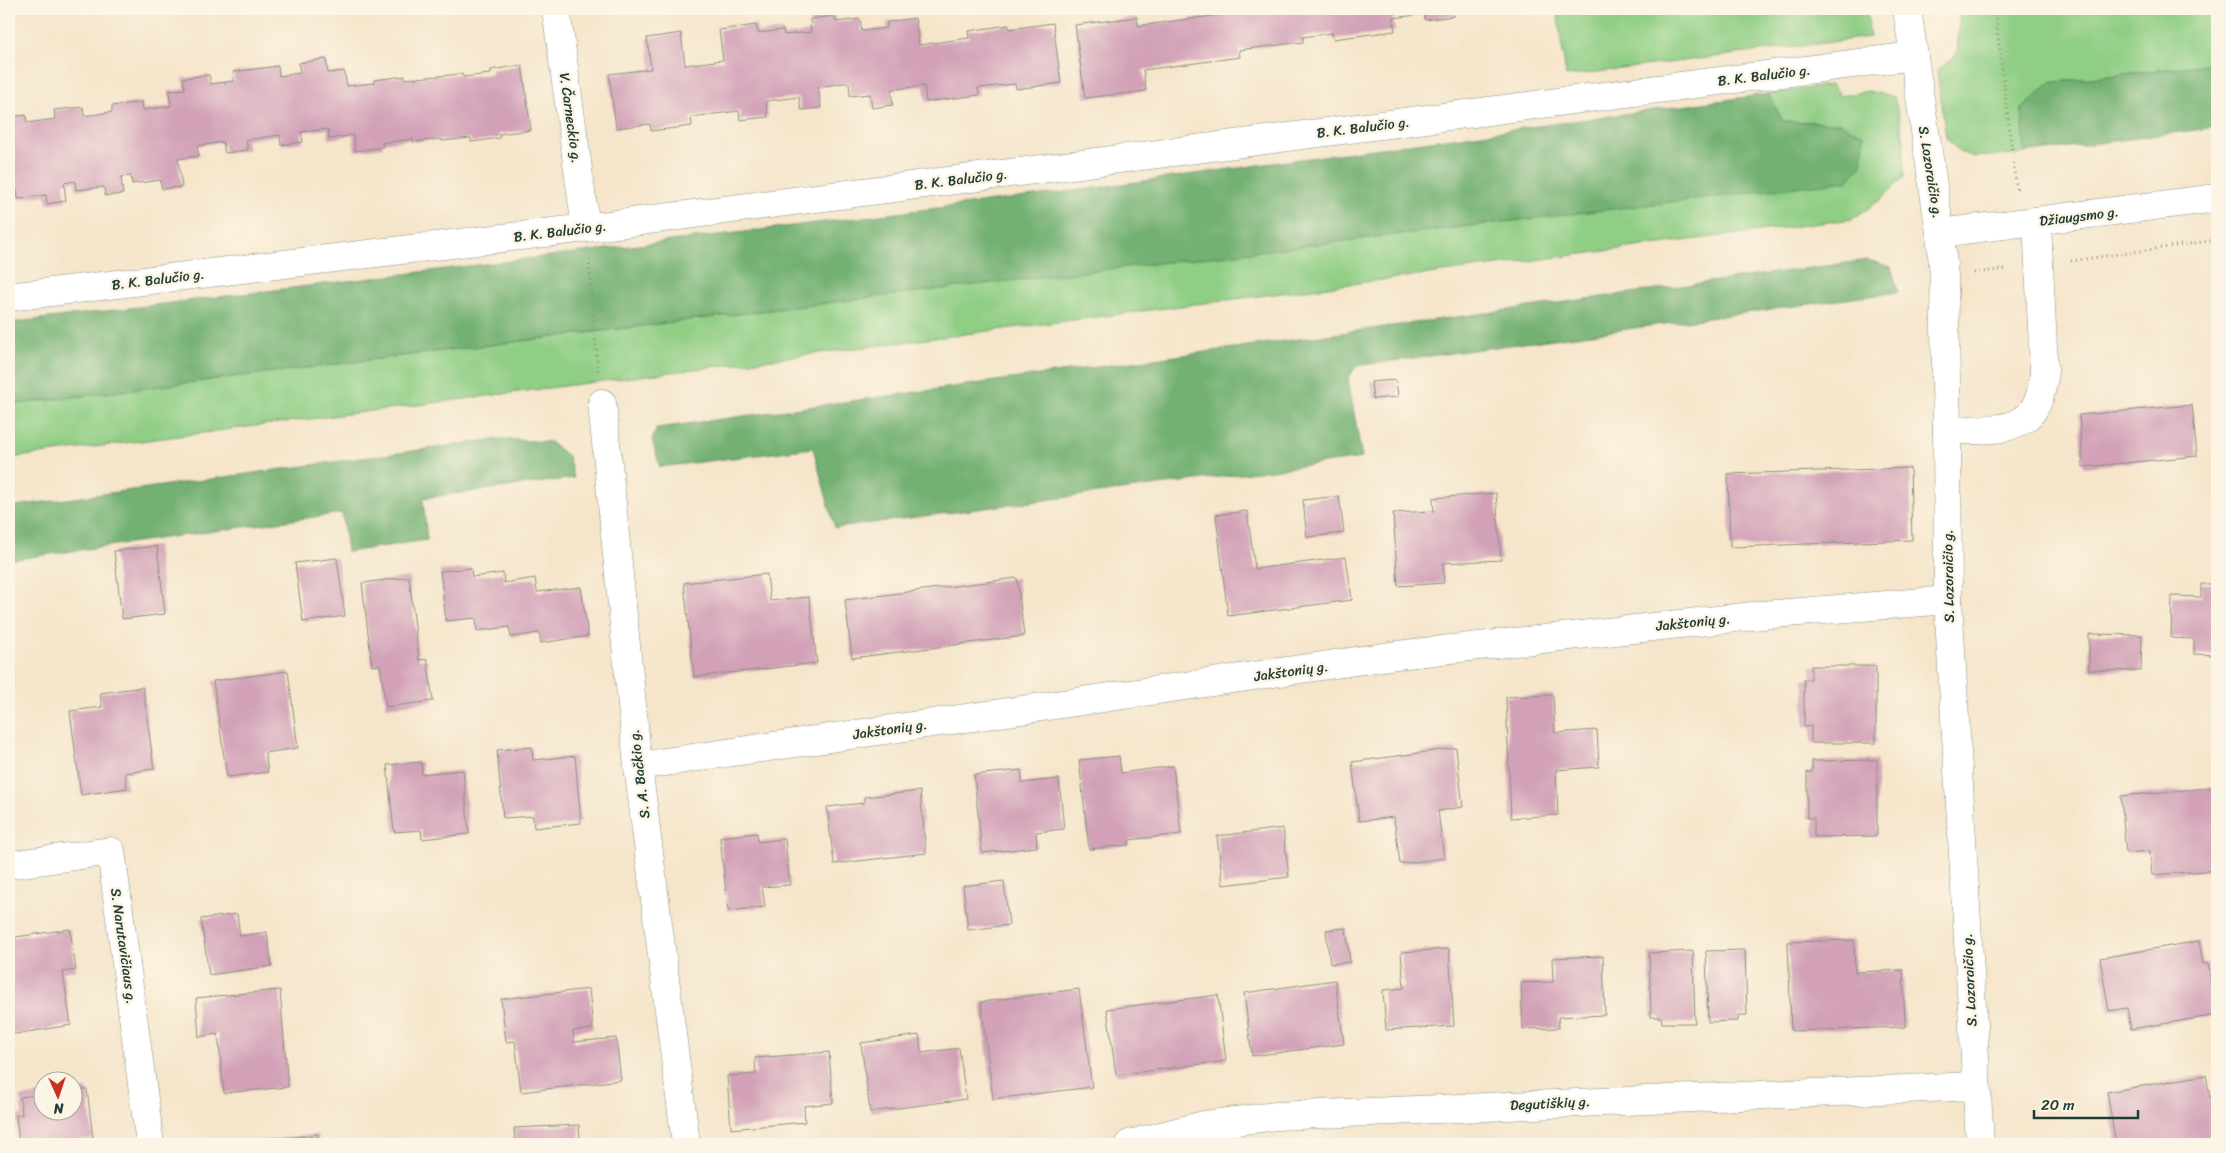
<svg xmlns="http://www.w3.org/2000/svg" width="2226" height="1153" viewBox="0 0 2226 1153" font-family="Sriracha,sans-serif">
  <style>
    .green { fill: #8fce84; stroke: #57865c }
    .forest { fill: #73b172; stroke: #497753 }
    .building { fill: #d2a1b7 }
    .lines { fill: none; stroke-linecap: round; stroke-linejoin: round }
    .minor-casing { stroke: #8a917f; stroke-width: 29 }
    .tertiary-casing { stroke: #8a917f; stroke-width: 29 }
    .path { stroke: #8a917f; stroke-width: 3; stroke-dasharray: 1 4; stroke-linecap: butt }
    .minor { stroke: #fff; stroke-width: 28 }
    .tertiary { stroke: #fff; stroke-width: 28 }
    .labels { text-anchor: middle; stroke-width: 5; stroke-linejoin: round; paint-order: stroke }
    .street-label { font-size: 14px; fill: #1f3d34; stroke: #fcf5e5 }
  </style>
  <rect width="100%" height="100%" fill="#fcf5e5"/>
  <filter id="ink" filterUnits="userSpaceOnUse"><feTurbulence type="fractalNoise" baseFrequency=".02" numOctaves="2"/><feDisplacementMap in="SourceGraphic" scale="10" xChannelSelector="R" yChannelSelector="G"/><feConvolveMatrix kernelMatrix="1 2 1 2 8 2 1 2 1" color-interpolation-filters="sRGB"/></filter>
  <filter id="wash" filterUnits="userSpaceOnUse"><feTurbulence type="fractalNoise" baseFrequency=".0096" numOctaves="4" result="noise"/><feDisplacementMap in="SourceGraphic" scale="20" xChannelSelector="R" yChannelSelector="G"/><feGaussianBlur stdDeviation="1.12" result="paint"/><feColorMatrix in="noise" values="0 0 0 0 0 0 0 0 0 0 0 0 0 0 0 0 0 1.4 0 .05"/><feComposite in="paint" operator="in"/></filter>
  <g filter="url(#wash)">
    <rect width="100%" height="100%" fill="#f5e5ca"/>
    <g class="green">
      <polygon points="1557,9 1867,9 1870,37 1566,76"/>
      <polygon points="1960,9 2217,9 2217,63 2050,83 2022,109 2025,153 1975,157 1959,152 1946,137 1937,71 1957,54"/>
      <polygon points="1831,85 1841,96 1868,91 1894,97 1904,140 1904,177 1879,201 1852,219 9,458 9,405 850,300 1839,123 1783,121 1768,94"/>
    </g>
    <g class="forest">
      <polygon points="2217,63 2217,127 2025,153 2022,109 2050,83"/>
      <polygon points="1768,94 1783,121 1840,123 1864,135 1862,165 1847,181 850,300 9,405 9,323 1058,193"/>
      <polygon points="1868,260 1891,267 1898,292 1356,366 1348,379 1362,458 835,528 813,448 660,467 652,440 657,428"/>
      <polygon points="499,439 550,442 568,456 574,478 423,498 427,540 347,552 342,513 9,560 9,507"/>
    </g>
    <g id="blocks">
      <g class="building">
        <polygon points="1234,9 1463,9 1463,10 1454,11 1454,16 1425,20 1424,14 1393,18 1395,31 1333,39 1332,33 1303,37 1303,42 1239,50 1240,57 1143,70 1146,91 1085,98 1075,25 1137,17 1138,26 1234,13"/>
        <polygon points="1485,9 1505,9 1505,10 1486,12"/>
        <polygon points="835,16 836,22 860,19 862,31 887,28 887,22 915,18 919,45 969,38 968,31 1009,25 1009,29 1053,23 1061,83 1016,89 1015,84 978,88 979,95 926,102 924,86 895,89 891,90 893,105 872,108 870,94 850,96 849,83 843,83 818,87 821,108 801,110 799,97 766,101 768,117 740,120 739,111 691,117 692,126 651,131 650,124 616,128 609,74 651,69 647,38 681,33 685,65 723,60 719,30 756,25 758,33 783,30 784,35 811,32 810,19"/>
        <polygon points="326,59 328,73 344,71 347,86 374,83 374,80 405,76 405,79 462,74 463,77 491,74 491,70 522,65 531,130 499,134 500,138 471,142 471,138 442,141 442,139 413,142 413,139 382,143 383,147 355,151 353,135 329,139 328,129 301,132 303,142 281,145 280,135 246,140 248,150 225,153 223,142 197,146 199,156 178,159 182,187 162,189 160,180 132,184 131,176 121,177 123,194 105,196 104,187 76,190 75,181 64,183 66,201 47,204 46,195 18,199 17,190 9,191 9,117 26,115 27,123 55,119 54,110 83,107 84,116 112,112 112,106 142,102 143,110 171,106 169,91 185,89 183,78 209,75 211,84 234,81 233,72 278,66 279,76 300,73 299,63"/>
        <polygon points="1396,380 1398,397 1373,399 1371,382"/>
        <polygon points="2192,405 2197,456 2083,467 2079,415"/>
        <polygon points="1910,468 1912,540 1730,547 1728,474"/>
        <polygon points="1496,493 1501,560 1443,563 1444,583 1398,586 1393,513 1434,511 1433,498"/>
        <polygon points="1339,496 1344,533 1307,537 1303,500"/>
        <polygon points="1247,511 1255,569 1346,557 1352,600 1228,616 1216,515"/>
        <polygon points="157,546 165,614 122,619 114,551"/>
        <polygon points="337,558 345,616 303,622 295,563"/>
        <polygon points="471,568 472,577 503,573 504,583 535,578 537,592 581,587 588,636 541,643 539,633 511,637 509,627 477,631 476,618 446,621 440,571"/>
        <polygon points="767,574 770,601 809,597 817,663 694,677 684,583"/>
        <polygon points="409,577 419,660 427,659 433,701 386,707 380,665 372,666 362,583"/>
        <polygon points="1017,578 1024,636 852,658 845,600"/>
        <polygon points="2201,584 2217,584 2217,655 2194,654 2194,639 2171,638 2172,596 2201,597"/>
        <polygon points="2089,634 2142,635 2141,671 2089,670"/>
        <polygon points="1811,666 1876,666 1876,743 1811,743 1811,726 1804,727 1804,679 1811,679"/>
        <polygon points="288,671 298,748 265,753 268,772 227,777 213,681"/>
        <polygon points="143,687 154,769 125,773 127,788 81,795 70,711 102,707 100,693"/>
        <polygon points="1553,695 1555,733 1597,730 1599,767 1556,770 1558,815 1511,818 1506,697"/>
        <polygon points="532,747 533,760 575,756 581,823 534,828 533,816 503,818 497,750"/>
        <polygon points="1456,748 1463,807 1438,811 1444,858 1400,864 1394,817 1359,821 1352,762"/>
        <polygon points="1119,756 1121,773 1173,766 1181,834 1129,840 1129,845 1089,849 1079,760"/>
        <polygon points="1877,760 1877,836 1814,837 1814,818 1807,818 1807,772 1812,772 1812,761"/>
        <polygon points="421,762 422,774 463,770 469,834 422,839 421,830 394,832 387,765"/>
        <polygon points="1021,770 1022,783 1059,779 1064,829 1036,832 1037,847 982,853 974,775"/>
        <polygon points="2217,787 2217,870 2152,875 2150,851 2126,853 2121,796"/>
        <polygon points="920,791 926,853 834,864 827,807 864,803 864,797"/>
        <polygon points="1283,828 1289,877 1223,885 1217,836"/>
        <polygon points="757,833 758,842 785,839 790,885 762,887 765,907 728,911 720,837"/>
        <polygon points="1004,881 1009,925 968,930 963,886"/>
        <polygon points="237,914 240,936 267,932 272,966 209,975 201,919"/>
        <polygon points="1346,928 1350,962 1330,964 1326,930"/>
        <polygon points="70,929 76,970 63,972 71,1025 9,1035 9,938"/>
        <polygon points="1854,940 1855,972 1903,970 1905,1027 1791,1031 1788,942"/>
        <polygon points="2199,941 2203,964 2208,963 2217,1015 2131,1029 2127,1008 2109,1011 2100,958"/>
        <polygon points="1449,949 1454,1026 1386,1030 1383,990 1404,988 1401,952"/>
        <polygon points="1745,950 1747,1015 1738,1015 1738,1021 1708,1022 1706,951"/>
        <polygon points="1693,951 1695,1023 1662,1023 1661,1017 1651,1017 1649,953"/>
        <polygon points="1603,956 1605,1015 1558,1017 1559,1028 1523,1029 1521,983 1553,982 1552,958"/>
        <polygon points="1335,980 1344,1044 1252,1056 1244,993"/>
        <polygon points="589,989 593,1029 573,1031 574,1042 616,1038 621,1080 521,1092 515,1041 506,1042 501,999"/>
        <polygon points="1079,989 1092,1087 993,1099 981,1002"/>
        <polygon points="280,990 288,1087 224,1093 218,1034 199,1037 196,998"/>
        <polygon points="1218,995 1226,1061 1116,1075 1107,1009"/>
        <polygon points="919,1035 921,1053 959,1048 966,1099 870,1112 861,1043"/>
        <polygon points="829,1052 833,1103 804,1106 805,1122 731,1129 727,1076 756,1074 755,1058"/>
        <polygon points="2206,1075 2210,1098 2215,1098 2217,1109 2217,1144 2135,1144 2134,1143 2116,1144 2107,1092"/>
        <polygon points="87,1089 93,1138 78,1140 79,1144 19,1144 16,1115 22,1115 20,1097 42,1094 42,1110 72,1110 72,1090"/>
        <polygon points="579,1125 580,1144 515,1144 514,1128"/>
        <polygon points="318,1134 319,1144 247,1144 247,1143"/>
      </g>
    </g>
  </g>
  <g filter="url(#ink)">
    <use href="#blocks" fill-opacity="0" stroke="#8a917f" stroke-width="1"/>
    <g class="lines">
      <g class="minor-casing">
        <g id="minor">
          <polyline points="556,9 586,228"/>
          <polyline points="1940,233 1944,276 1947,431 1948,600 1980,1144"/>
          <polyline points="9,297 586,228 1913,56"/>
          <polyline points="602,403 638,766 686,1144"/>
          <path d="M1947 431C2000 428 2041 437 2044 370L2037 221"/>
          <polyline points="638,766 1397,655 1762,615 1948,600"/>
          <polyline points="9,865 111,851 150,1144"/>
          <polyline points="1129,1144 1204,1125 1276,1116 1975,1086"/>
        </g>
      </g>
      <g class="tertiary-casing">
        <polyline id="tertiary" points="1907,9 1940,233 2217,198"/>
      </g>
      <g class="path">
        <polyline points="1995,9 2017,192"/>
        <polyline points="589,260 598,373"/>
        <polyline points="2071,261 2217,240"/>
        <polyline points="1974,273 2008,269"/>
      </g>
      <use href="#minor" class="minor"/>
      <use href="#tertiary" class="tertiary"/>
    </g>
  </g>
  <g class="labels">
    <g class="street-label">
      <text transform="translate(1764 75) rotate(-7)" y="5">B. K. Balučio g.</text>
      <text transform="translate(571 118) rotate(82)" y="5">V. Čarneckio g.</text>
      <text transform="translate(1363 127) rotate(-7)" y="5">B. K. Balučio g.</text>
      <text transform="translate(1931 172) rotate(81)" y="5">S. Lozoraičio g.</text>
      <text transform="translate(961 179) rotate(-7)" y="5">B. K. Balučio g.</text>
      <text transform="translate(2079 216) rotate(-7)" y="5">Džiaugsmo g.</text>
      <text transform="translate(560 231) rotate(-7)" y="5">B. K. Balučio g.</text>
      <text transform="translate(158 279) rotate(-7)" y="5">B. K. Balučio g.</text>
      <text transform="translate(1948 576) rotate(-91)" y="5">S. Lozoraičio g.</text>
      <text transform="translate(1693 622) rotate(-6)" y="5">Jakštonių g.</text>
      <text transform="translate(1291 671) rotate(-8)" y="5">Jakštonių g.</text>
      <text transform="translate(890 729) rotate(-8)" y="5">Jakštonių g.</text>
      <text transform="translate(639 774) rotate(-97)" y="5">S. A. Bačkio g.</text>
      <text transform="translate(124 946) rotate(82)" y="5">S. Narutavičiaus g.</text>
      <text transform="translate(1969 980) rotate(-93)" y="5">S. Lozoraičio g.</text>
      <text transform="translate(1550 1103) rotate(-3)" y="5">Degutiškių g.</text>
    </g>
  </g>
  <rect width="2226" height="1153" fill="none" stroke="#fcf5e5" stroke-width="30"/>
  <g transform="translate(58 1096) rotate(177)"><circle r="24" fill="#fcf5e5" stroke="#a4ab9e"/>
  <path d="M0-4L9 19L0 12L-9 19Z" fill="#c8321e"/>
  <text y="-8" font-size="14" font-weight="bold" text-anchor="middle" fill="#1f3d34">N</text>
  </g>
  <path d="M2034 1110v8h104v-8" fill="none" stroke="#1f3d34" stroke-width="2.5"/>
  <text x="2041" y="1110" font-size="15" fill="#1f3d34" stroke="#fcf5e5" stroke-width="4" paint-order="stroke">20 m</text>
</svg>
